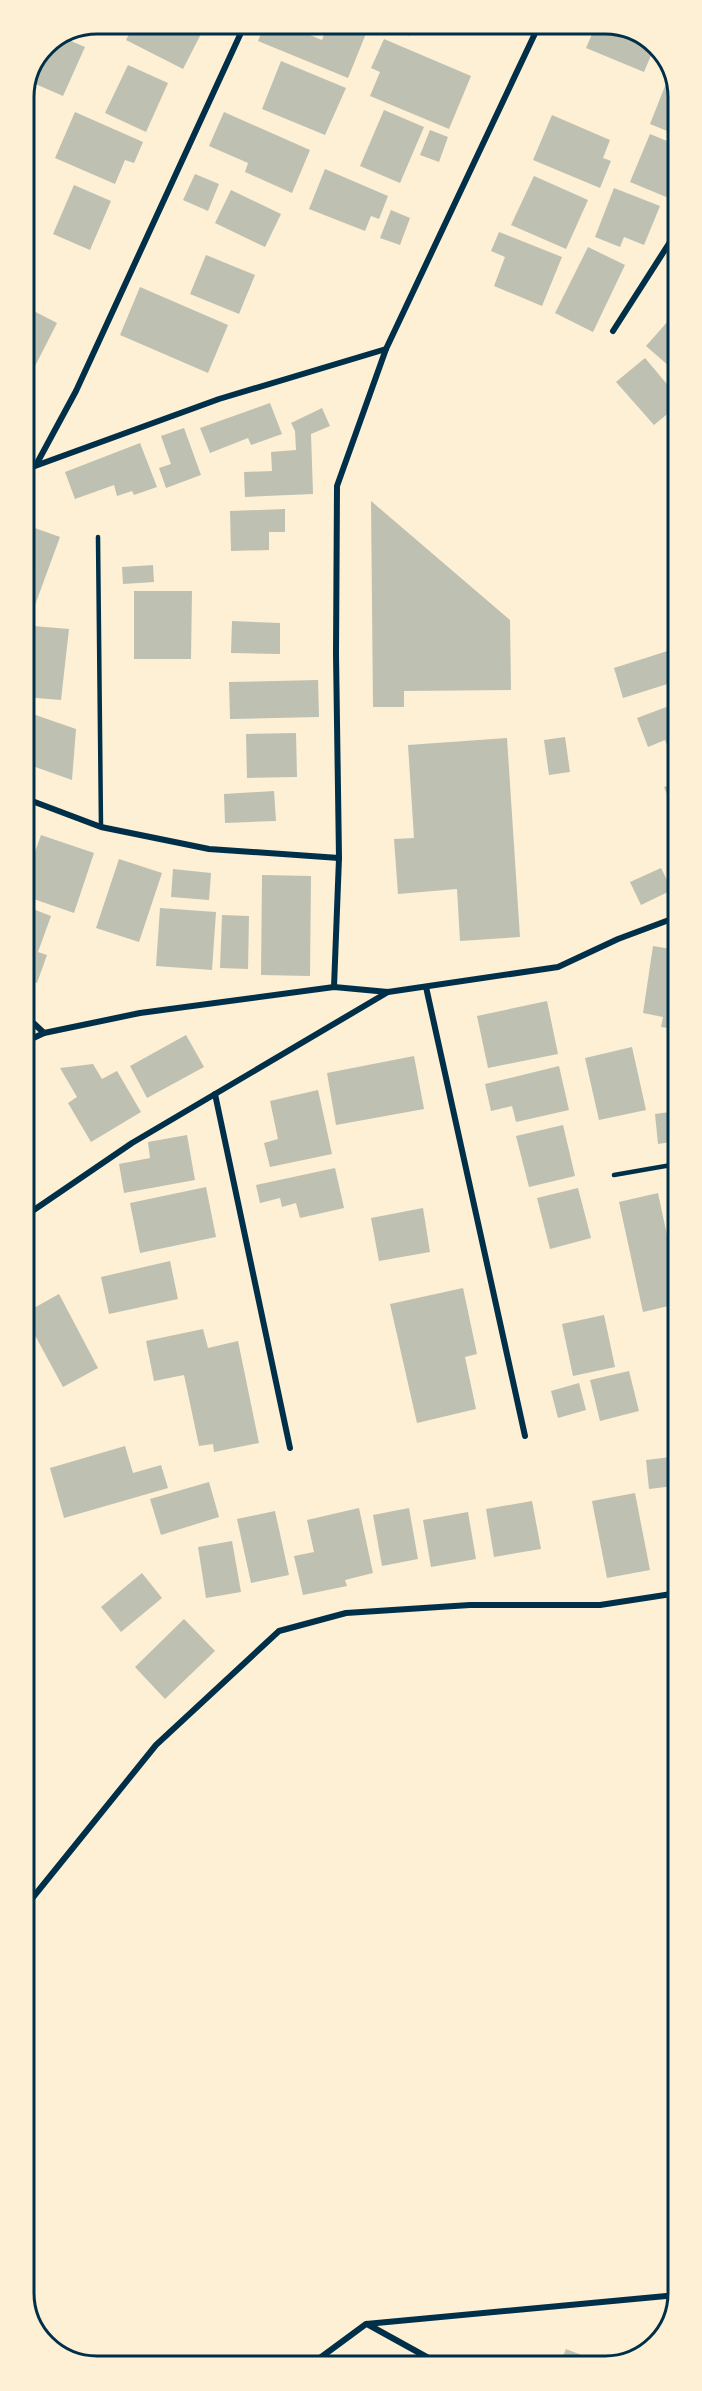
<svg xmlns="http://www.w3.org/2000/svg" width="702" height="2391" viewBox="0 0 702 2391" font-family="'Alegreya Sans',sans-serif">
  <style>
    .building { fill: #bec0b2 }
    .lines { fill: none; stroke-linecap: round; stroke-linejoin: round }
    .service { stroke: #003049; stroke-width: 4.5 }
    .minor { stroke: #003049; stroke-width: 6 }
    .rim { fill: none; stroke: #003049; stroke-width: 3 }
  </style>
  <rect width="100%" height="100%" fill="#fdf0d5"/>
  <g class="building">
    <polygon points="134,24 186,24 202,32 183,69 126,40"/>
    <polygon points="265,24 283,24 322,40 328,24 351,24 367,31 348,78 258,41"/>
    <polygon points="382,24 415,24 409,36"/>
    <polygon points="434,24 489,24 485,34 462,24 458,35"/>
    <polygon points="596,25 613,25 653,43 655,46 644,72 586,48"/>
    <polygon points="89,28 85,35 78,32"/>
    <polygon points="64,38 85,47 63,96 31,82 46,45"/>
    <polygon points="384,39 471,76 449,129 370,96 380,72 371,68"/>
    <polygon points="281,61 346,88 325,135 262,109"/>
    <polygon points="128,65 168,83 146,132 105,113"/>
    <polygon points="667,81 677,85 677,135 650,124"/>
    <polygon points="384,110 424,127 400,183 360,166"/>
    <polygon points="75,112 143,142 134,163 125,160 115,184 55,158"/>
    <polygon points="224,112 310,150 292,193 245,172 248,163 209,146"/>
    <polygon points="552,115 610,140 603,158 611,161 600,188 533,160"/>
    <polygon points="430,130 448,137 439,162 420,155"/>
    <polygon points="650,134 677,145 677,187 671,199 630,182"/>
    <polygon points="24,159 32,162 24,181"/>
    <polygon points="325,169 388,196 379,219 371,216 365,231 309,209"/>
    <polygon points="195,174 219,184 208,211 183,200"/>
    <polygon points="534,176 588,200 566,249 511,225"/>
    <polygon points="74,185 111,201 90,250 53,234"/>
    <polygon points="614,188 660,206 644,245 624,237 620,247 595,237"/>
    <polygon points="231,190 281,214 265,247 215,223"/>
    <polygon points="391,210 410,218 400,245 380,238"/>
    <polygon points="499,232 562,257 542,306 494,286 505,257 491,251"/>
    <polygon points="588,247 625,265 593,332 555,313"/>
    <polygon points="206,255 255,275 239,314 190,294"/>
    <polygon points="140,287 228,325 208,373 120,335"/>
    <polygon points="24,306 57,323 32,372 24,368"/>
    <polygon points="677,311 677,373 646,346"/>
    <polygon points="645,358 677,396 677,406 654,425 616,382"/>
    <polygon points="270,403 282,434 251,445 248,438 210,453 200,428"/>
    <polygon points="322,408 330,426 311,434 313,494 245,497 244,472 272,471 271,452 296,450 295,431 291,423"/>
    <polygon points="184,428 201,475 166,488 159,468 171,464 161,436"/>
    <polygon points="140,443 157,487 134,495 132,491 117,496 114,485 75,499 65,472"/>
    <polygon points="371,501 510,620 511,690 404,691 404,707 373,707"/>
    <polygon points="285,509 285,532 269,532 269,550 231,551 230,511"/>
    <polygon points="32,527 60,537 31,616 24,614 24,548"/>
    <polygon points="153,565 154,582 123,584 122,567"/>
    <polygon points="134,591 192,591 191,659 134,659"/>
    <polygon points="232,621 280,623 280,654 231,653"/>
    <polygon points="33,626 69,629 61,700 24,697 24,651 30,652"/>
    <polygon points="677,648 677,681 623,698 614,668"/>
    <polygon points="318,680 319,717 230,719 229,682"/>
    <polygon points="677,703 677,771 665,740 648,747 637,718"/>
    <polygon points="24,711 76,729 72,780 24,763"/>
    <polygon points="296,733 297,777 247,778 246,734"/>
    <polygon points="565,737 570,772 549,775 544,740"/>
    <polygon points="507,738 520,937 460,941 457,889 398,894 394,839 414,838 408,745"/>
    <polygon points="677,782 677,809 674,811 664,787"/>
    <polygon points="274,791 276,821 225,823 224,794"/>
    <polygon points="41,835 94,853 74,913 25,896 25,880"/>
    <polygon points="119,859 162,873 139,942 96,928"/>
    <polygon points="661,868 672,890 641,905 630,882"/>
    <polygon points="173,869 211,873 209,900 171,897"/>
    <polygon points="262,875 311,876 310,976 261,975"/>
    <polygon points="25,906 51,916 38,952 47,955 37,983 25,978"/>
    <polygon points="160,908 216,912 212,970 156,966"/>
    <polygon points="222,915 249,916 248,969 220,968"/>
    <polygon points="653,946 671,949 667,977 677,979 675,1029 661,1027 663,1017 643,1013"/>
    <polygon points="547,1001 558,1054 488,1068 477,1016"/>
    <polygon points="186,1035 204,1067 147,1098 130,1066"/>
    <polygon points="632,1047 646,1110 599,1120 585,1058"/>
    <polygon points="414,1056 424,1109 336,1125 327,1073"/>
    <polygon points="93,1064 102,1079 117,1071 141,1112 91,1142 68,1103 77,1097 60,1068"/>
    <polygon points="559,1066 569,1110 516,1122 512,1106 491,1111 485,1084"/>
    <polygon points="676,1078 677,1078 677,1099 672,1098"/>
    <polygon points="318,1090 332,1154 270,1167 264,1143 278,1139 270,1101"/>
    <polygon points="677,1111 677,1141 658,1144 655,1114"/>
    <polygon points="563,1125 575,1176 529,1187 516,1136"/>
    <polygon points="187,1135 195,1180 124,1193 119,1164 150,1158 148,1142"/>
    <polygon points="335,1168 344,1208 300,1218 296,1203 282,1207 280,1198 260,1203 256,1185"/>
    <polygon points="206,1187 216,1237 140,1253 130,1203"/>
    <polygon points="578,1188 591,1238 550,1249 537,1198"/>
    <polygon points="658,1193 677,1282 677,1304 643,1312 619,1202"/>
    <polygon points="423,1208 430,1252 379,1261 371,1218"/>
    <polygon points="170,1261 178,1299 109,1314 101,1277"/>
    <polygon points="463,1288 477,1354 465,1357 476,1409 417,1423 390,1304"/>
    <polygon points="59,1294 98,1368 63,1387 25,1317 25,1313"/>
    <polygon points="604,1315 615,1367 573,1376 562,1324"/>
    <polygon points="203,1329 208,1348 238,1341 259,1443 214,1452 213,1444 199,1446 184,1375 154,1381 146,1341"/>
    <polygon points="629,1371 639,1411 600,1421 590,1380"/>
    <polygon points="579,1383 586,1410 558,1418 551,1391"/>
    <polygon points="125,1446 133,1473 161,1465 168,1488 64,1518 50,1468"/>
    <polygon points="671,1457 674,1486 649,1489 646,1460"/>
    <polygon points="209,1482 219,1517 161,1535 150,1499"/>
    <polygon points="635,1493 650,1570 607,1578 592,1501"/>
    <polygon points="532,1501 541,1549 494,1557 486,1509"/>
    <polygon points="359,1508 373,1573 345,1580 347,1586 303,1595 294,1556 314,1552 307,1520"/>
    <polygon points="409,1508 418,1559 382,1566 373,1515"/>
    <polygon points="275,1511 289,1575 251,1583 237,1519"/>
    <polygon points="468,1512 476,1559 431,1567 423,1520"/>
    <polygon points="232,1541 241,1592 206,1598 198,1547"/>
    <polygon points="142,1573 162,1598 121,1632 101,1607"/>
    <polygon points="184,1619 215,1651 165,1699 135,1667"/>
    <polygon points="566,2349 607,2365 607,2366 559,2366"/>
  </g>
  <g class="lines">
    <g class="service">
      <polyline points="98,537 101,827"/>
      <polyline points="614,1175 677,1164"/>
    </g>
    <g class="minor">
      <polyline points="613,331 677,231"/>
      <polyline points="36,465 76,391 245,24"/>
      <polyline points="24,470 219,399 386,349"/>
      <polyline points="673,489 677,499"/>
      <polyline points="24,798 101,827 209,849 339,858"/>
      <polyline points="334,987 339,858 336,654 337,486 386,349 539,25"/>
      <polyline points="426,987 525,1436"/>
      <polyline points="25,1015 44,1033"/>
      <polyline points="25,1042 44,1033 140,1013 334,987 388,992 558,967 618,939 677,917"/>
      <polyline points="215,1094 290,1448"/>
      <polyline points="25,1216 132,1143 388,992"/>
      <polyline points="25,1903 30,1901 156,1745 279,1631 346,1613 470,1605 600,1605 678,1593"/>
      <polyline points="367,2324 443,2366"/>
      <polyline points="309,2366 366,2324 677,2295"/>
    </g>
  </g>
  <path d="M0 0H702V2391H0ZM97 34H605A63 63 0 0 1 668 97V2293A63 63 0 0 1 605 2356H97A63 63 0 0 1 34 2293V97A63 63 0 0 1 97 34Z" fill="#fdf0d5" fill-rule="evenodd"/>
  <path class="rim" d="M97 34H605A63 63 0 0 1 668 97V2293A63 63 0 0 1 605 2356H97A63 63 0 0 1 34 2293V97A63 63 0 0 1 97 34Z"/>
</svg>
